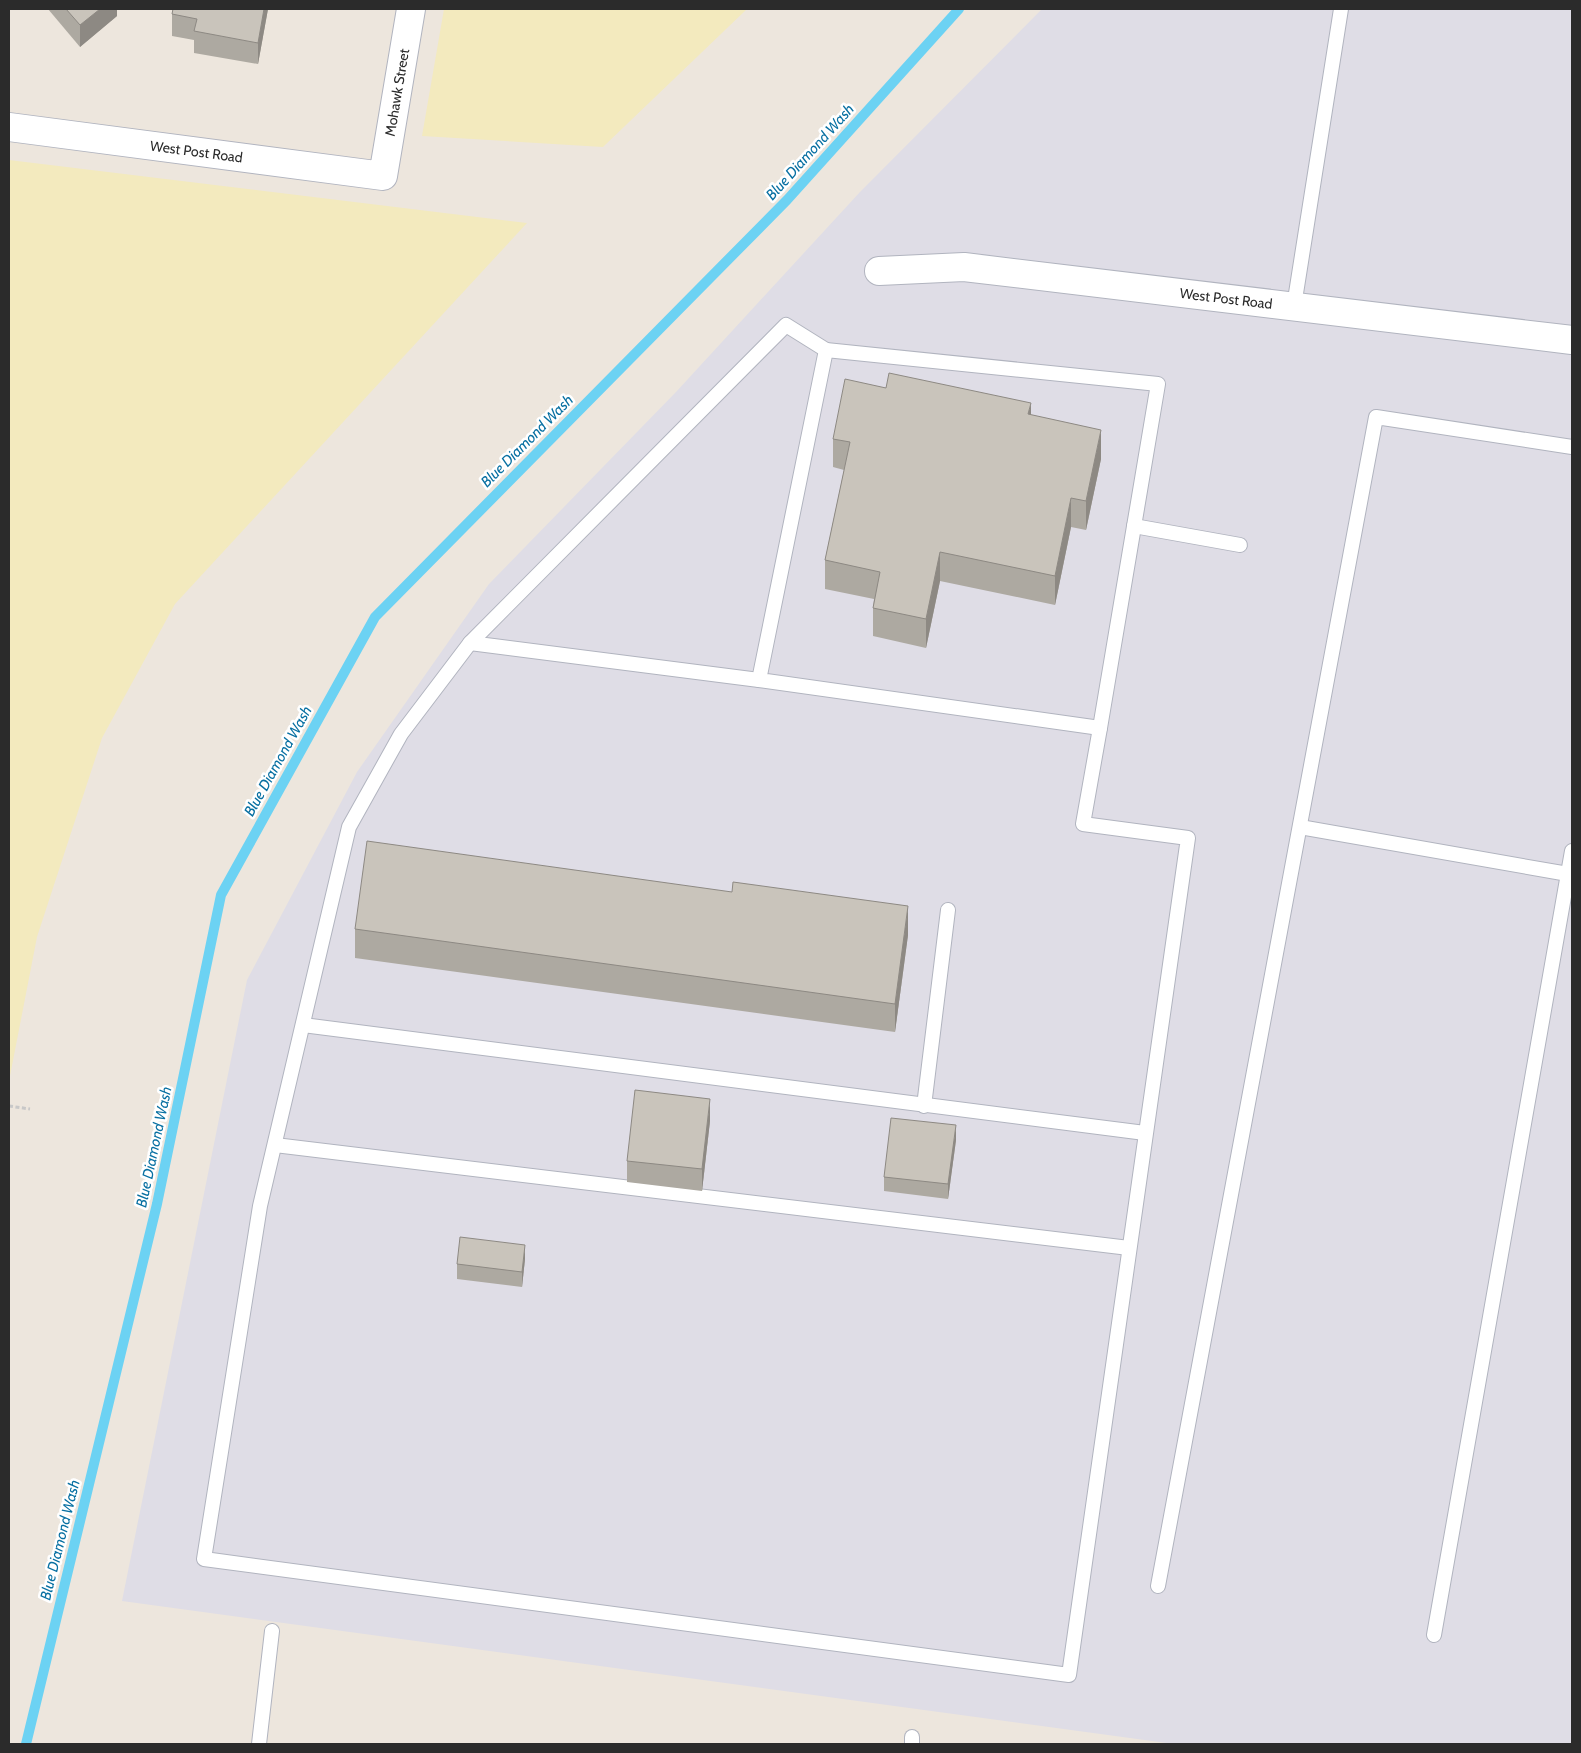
<svg xmlns="http://www.w3.org/2000/svg" width="1581" height="1753" viewBox="0 0 1581 1753" font-family="Cabin,sans-serif">
  <style>
    .industrial { fill: #dfdde6 }
    .sand { fill: #f3eabe }
    .lines { fill: none; stroke-linecap: round; stroke-linejoin: round }
    .stream { stroke: #6cd2f3; stroke-width: 10 }
    .lane-casing { stroke: #b1b4bf; stroke-width: 16 }
    .street-casing { stroke: #b1b4bf; stroke-width: 30 }
    .path { stroke: #c8c8c8; stroke-width: 3; stroke-dasharray: 4 2.5; stroke-linecap: butt }
    .lane { stroke: #fff; stroke-width: 14 }
    .street { stroke: #fff; stroke-width: 28 }
    .wall { fill: #ada9a1 }
    .shaded-wall { fill: #8d8983 }
    .building { fill: #c9c4bb; stroke: #8d8983 }
    .labels { text-anchor: middle; stroke-width: 5; stroke-linejoin: round; paint-order: stroke }
    .street-label { font-size: 14px; fill: #2b2b2b; stroke: #fff }
    .water-label { font-size: 15px; font-style: italic; fill: #0870a2; stroke: #fff }
  </style>
  <rect width="100%" height="100%" fill="#ede6dd"/>
  <polygon class="industrial" points="1042,9 1572,9 1572,1744 1174,1744 122,1601 247,980 357,772 489,584 676,392 860,192"/>
  <g class="sand">
    <polygon points="444,9 747,9 603,147 422,136"/>
    <polygon points="9,160 527,223 175,604 102,738 37,937 9,1081"/>
  </g>
  <g class="lines">
    <polyline class="stream" points="26,1744 157,1204 221,895 375,617 787,200 959,9"/>
    <g class="lane-casing">
      <g id="lane">
        <polyline points="1294,306 1341,9"/>
        <polygon points="826,350 1158,384 1100,728 759,680"/>
        <polyline points="1134,526 1240,545"/>
        <polyline points="470,643 401,734 349,827 260,1206 204,1559 1069,1675 1188,838 1083,824 1100,728"/>
        <polyline points="759,680 470,643 786,325 826,350"/>
        <polyline points="1300,827 1568,874"/>
        <polyline points="303,1025 1145,1133"/>
        <polyline points="924,1106 948,910"/>
        <polyline points="275,1145 1129,1248"/>
        <polyline points="1158,1586 1376,417 1572,447"/>
        <polyline points="1434,1635 1572,851"/>
        <polyline points="259,1744 272,1631"/>
        <polyline points="912,1744 912,1737"/>
      </g>
    </g>
    <g class="street-casing">
      <g id="street">
        <path id="s1" d="M9 127 383 176 411 9"/>
        <path id="s2" d="M879 271 964 267 1572 340"/>
      </g>
    </g>
    <polyline class="path" points="9,1106 30,1109"/>
    <use href="#lane" class="lane"/>
    <use href="#street" class="street"/>
  </g>
  <g class="wall">
    <polygon points="48,9 117,9 117,16 80,47"/>
    <polygon points="173,9 268,9 258,64 194,53 194,40 172,36 172,14"/>
    <polygon points="886,388 1031,415 1101,459 1086,530 1071,527 1055,605 940,581 926,648 873,636 873,608 874,599 825,589 825,560 844,470 833,467 833,439"/>
    <polygon points="355,929 908,935 895,1032 355,958"/>
    <polygon points="710,1121 702,1191 627,1182 627,1161"/>
    <polygon points="956,1140 948,1199 884,1191 884,1177"/>
    <polygon points="525,1259 522,1287 457,1279 457,1264"/>
  </g>
  <g class="shaded-wall">
    <polygon points="100,9 117,9 117,16 80,47 80,25"/>
    <polygon points="264,9 268,9 258,64 258,43"/>
    <polygon points="1031,403 1031,432 1028,414"/>
    <polygon points="1101,430 1101,459 1086,530 1086,501"/>
    <polygon points="1071,498 1071,527 1055,605 1055,576"/>
    <polygon points="940,552 940,581 926,648 926,619"/>
    <polygon points="908,906 908,935 895,1032 895,1004"/>
    <polygon points="710,1099 710,1121 702,1191 702,1169"/>
    <polygon points="956,1125 956,1140 948,1199 948,1184"/>
    <polygon points="525,1245 525,1259 522,1287 522,1272"/>
  </g>
  <g class="building">
    <polygon points="66,9 100,9 80,25"/>
    <polygon points="173,9 264,9 258,43 194,31 197,19 172,14"/>
    <polygon points="889,373 1031,403 1028,414 1101,430 1086,501 1071,498 1055,576 940,552 926,619 873,608 880,572 825,560 850,442 833,439 845,379 886,388"/>
    <polygon points="367,841 732,892 733,882 908,906 895,1004 355,929"/>
    <polygon points="635,1090 710,1099 702,1169 627,1161"/>
    <polygon points="891,1118 956,1125 948,1184 884,1177"/>
    <polygon points="460,1237 525,1245 522,1272 457,1264"/>
  </g>
  <g class="labels">
    <g class="street-label">
      <text dy="5" stroke="none"><textPath href="#s1" startOffset="462">Mohawk Street</textPath></text>
      <text dy="5" stroke="none"><textPath href="#s1" startOffset="189">West Post Road</textPath></text>
      <text dy="5" stroke="none"><textPath href="#s2" startOffset="349">West Post Road</textPath></text>
    </g>
    <g class="water-label">
      <text transform="translate(810 152) rotate(-48)" y="5">Blue Diamond Wash</text>
      <text transform="translate(527 441) rotate(-45)" y="5">Blue Diamond Wash</text>
      <text transform="translate(278 761) rotate(-61)" y="5">Blue Diamond Wash</text>
      <text transform="translate(154 1147) rotate(-78)" y="5">Blue Diamond Wash</text>
      <text transform="translate(60 1540) rotate(-76)" y="5">Blue Diamond Wash</text>
    </g>
  </g>
  <rect width="1581" height="1753" fill="none" stroke="#2b2b2b" stroke-width="20"/>
</svg>
